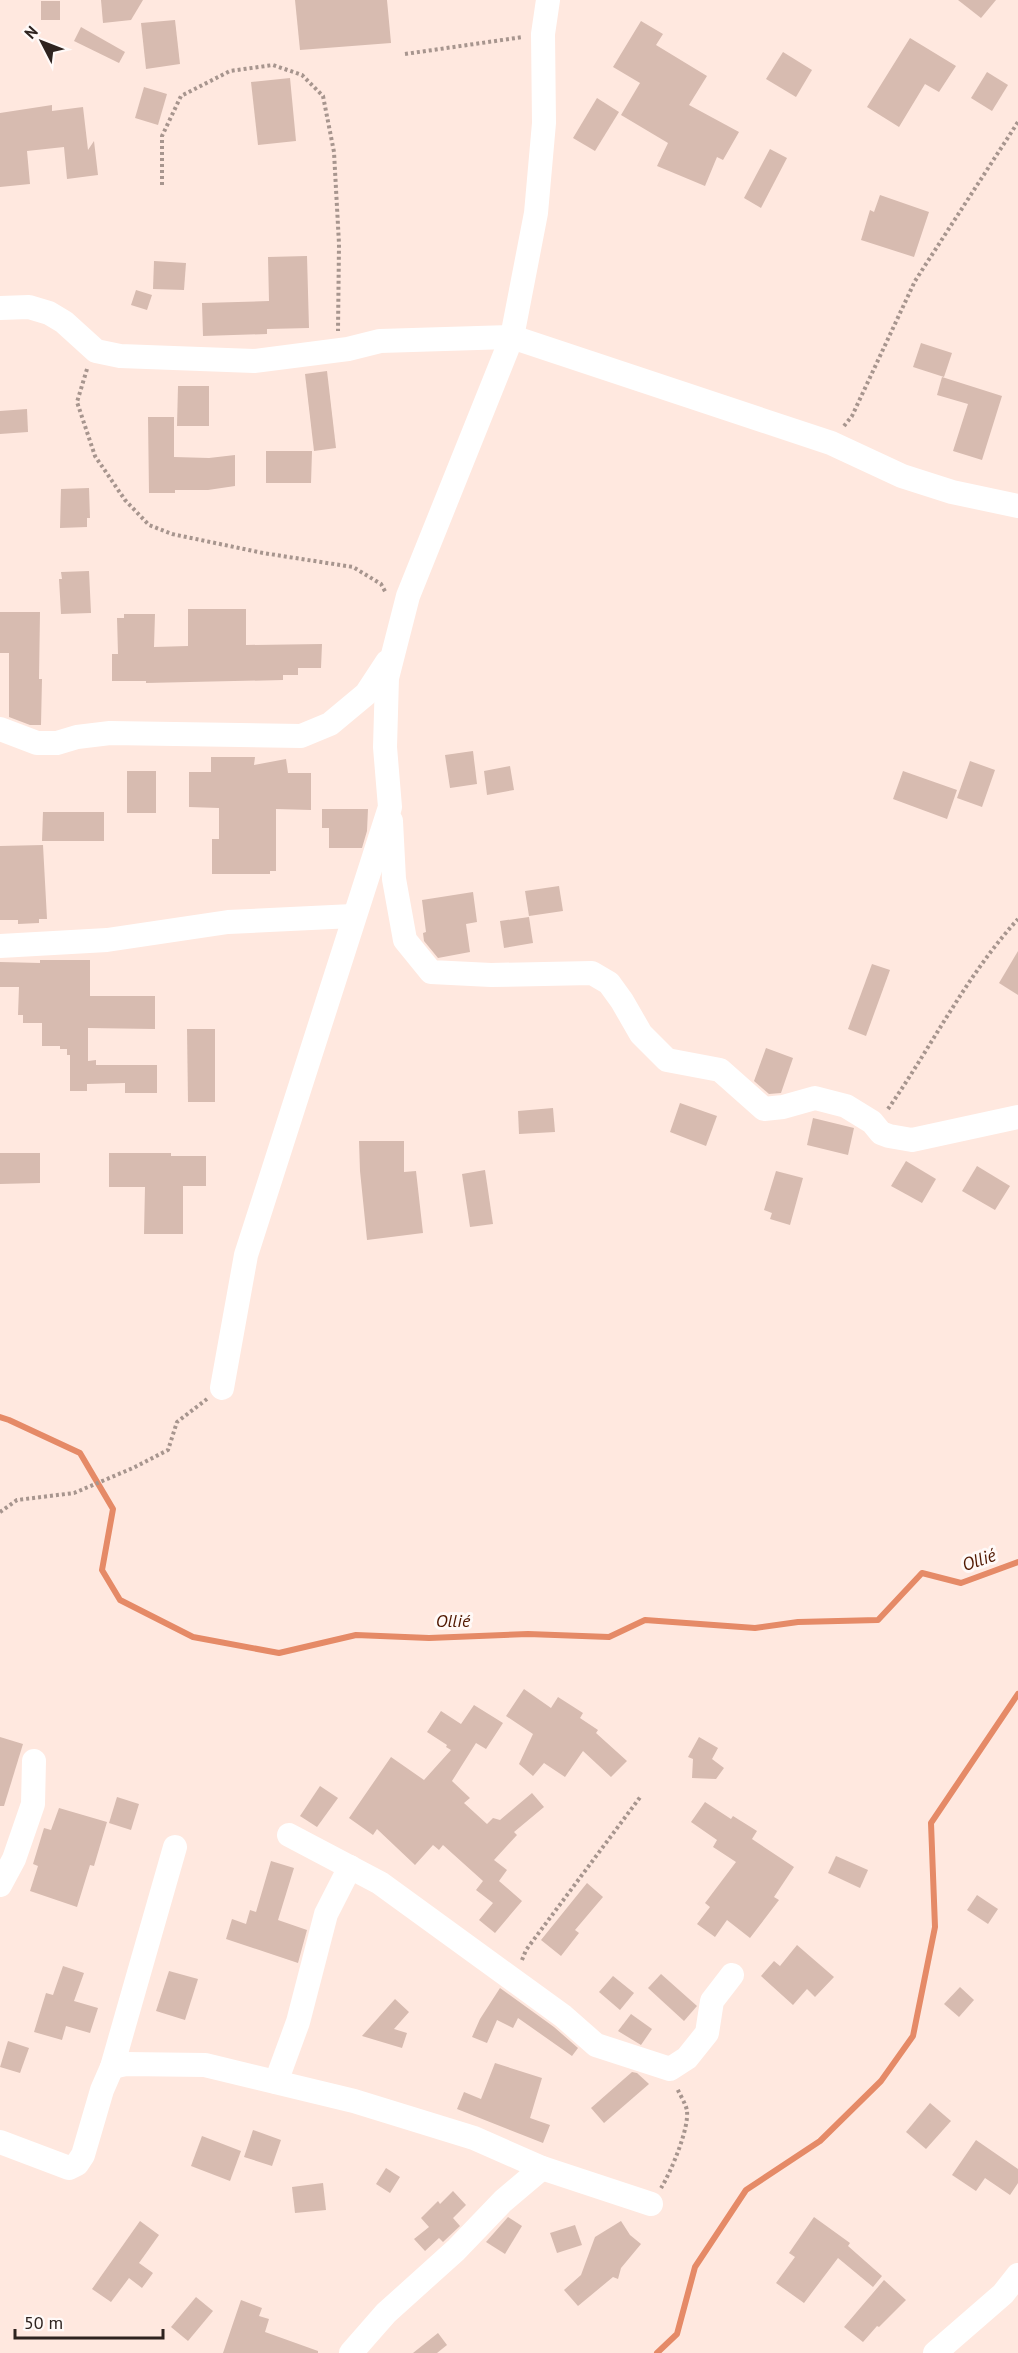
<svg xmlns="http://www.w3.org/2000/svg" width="1018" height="2353" viewBox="0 0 1018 2353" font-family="'PT Sans',sans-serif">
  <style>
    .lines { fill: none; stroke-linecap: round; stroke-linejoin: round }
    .stream { stroke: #e58a67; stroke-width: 6 }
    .building { fill: #d7bbb0 }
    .path { stroke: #a7958e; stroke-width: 4; stroke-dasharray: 3 3; stroke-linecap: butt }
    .minor { stroke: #fff; stroke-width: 24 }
    .labels { text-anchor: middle; stroke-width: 6; stroke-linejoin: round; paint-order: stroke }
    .water-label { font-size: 18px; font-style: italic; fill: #501800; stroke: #fff9f7 }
  </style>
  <rect width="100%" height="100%" fill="#ffe8df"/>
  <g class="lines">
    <g class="stream">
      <polyline points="0,1417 9,1420 80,1453 113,1509 102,1570 120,1600 193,1637 279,1653 356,1635 429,1638 528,1634 609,1637 645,1620 755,1628 798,1622 878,1620 922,1573 961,1583 1018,1562"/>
      <polyline points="657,2353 677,2334 695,2267 746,2190 820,2141 881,2081 913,2036 935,1927 931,1823 1018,1694"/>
    </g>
  </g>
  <g class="building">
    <polygon points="101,0 143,0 131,20 103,23"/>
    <polygon points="295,0 387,0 391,43 300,50"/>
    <polygon points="958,0 996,0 981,18"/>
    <rect x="41" y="1" width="19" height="19"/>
    <polygon points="175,20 180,64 146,69 141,23"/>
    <polygon points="641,21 663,34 656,45 707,76 689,105 739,132 723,160 717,157 705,186 657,166 668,143 621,115 640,83 613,67"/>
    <polygon points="81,27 125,52 119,63 74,41"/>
    <polygon points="910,38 956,66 939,92 925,84 899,127 867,107"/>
    <polygon points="783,52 812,70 796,97 766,79"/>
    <polygon points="987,72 1008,85 992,111 971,98"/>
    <polygon points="290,78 296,141 258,145 251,82"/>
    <polygon points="144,87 167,94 158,125 135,118"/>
    <polygon points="597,98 619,112 595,151 573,138"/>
    <polygon points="52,105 52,111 83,107 88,150 94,141 98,175 67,179 64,147 27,151 30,184 0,187 0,113"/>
    <polygon points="770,149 787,158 761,208 744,198"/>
    <polygon points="880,195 929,212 914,257 861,240 870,210 874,212"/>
    <polygon points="307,256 309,328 267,329 267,334 203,336 202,303 269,301 268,257"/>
    <polygon points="154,261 186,263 184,290 153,289"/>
    <polygon points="136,290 152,295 147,310 131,305"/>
    <polygon points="921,343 952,353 944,377 913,367"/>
    <polygon points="327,371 336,448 314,451 305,374"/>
    <polygon points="942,377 1002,396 982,460 953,451 968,404 937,395"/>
    <polygon points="178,386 209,386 209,426 177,426"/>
    <polygon points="27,409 28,432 0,434 0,411"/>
    <polygon points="148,417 174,417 174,457 209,458 235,455 235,486 208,490 175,490 175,493 149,493"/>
    <polygon points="266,451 312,451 311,483 266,483"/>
    <polygon points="89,488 90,518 87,518 87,527 60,528 61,489"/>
    <polygon points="89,571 91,613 61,614 59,579 62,579 61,572"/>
    <polygon points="188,609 246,609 246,645 322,644 321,668 298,668 298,675 283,675 283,680 146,683 146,681 112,681 112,654 118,654 117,618 124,618 124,614 155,614 154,647 188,646"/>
    <polygon points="0,612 40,612 39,679 42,679 41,725 30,725 9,717 9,653 0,653"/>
    <polygon points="473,751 477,784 450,788 445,755"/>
    <polygon points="211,757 255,757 254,765 286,759 288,773 311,773 311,810 276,809 276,871 270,871 270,874 212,874 212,839 219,839 219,808 189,807 189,772 211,772"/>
    <polygon points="970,761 995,770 982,807 957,798"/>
    <polygon points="510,766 514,790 487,795 484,771"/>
    <rect x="127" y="771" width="29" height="42"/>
    <polygon points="903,771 957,790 947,819 893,799"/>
    <polygon points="322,809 368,809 367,831 362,848 329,848 329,828 322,828"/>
    <polygon points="43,812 104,812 104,841 42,841"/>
    <polygon points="43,845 47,919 39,919 39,923 18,924 18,920 0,920 0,846"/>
    <polygon points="559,886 563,911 529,916 525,891"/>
    <polygon points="473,892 477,922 466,924 470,952 438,958 424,941 423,933 426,932 422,900"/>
    <polygon points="529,917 533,943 504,948 500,921"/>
    <polygon points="1018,951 1018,995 999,983"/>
    <polygon points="40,960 90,960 90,996 155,996 155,1029 88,1028 88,1061 96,1060 96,1065 157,1065 157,1093 125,1093 125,1083 87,1084 87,1091 70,1091 70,1055 67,1055 67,1049 60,1049 60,1046 42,1046 42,1023 23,1023 23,1015 18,1015 19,987 0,987 0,962 40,963"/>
    <polygon points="872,964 890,970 866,1036 848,1029"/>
    <polygon points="187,1029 215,1029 215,1102 188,1102"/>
    <polygon points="766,1048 793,1058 781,1093 769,1094 754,1081"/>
    <polygon points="680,1103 717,1116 706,1146 670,1132"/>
    <polygon points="553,1108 555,1132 519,1134 518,1111"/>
    <polygon points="813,1118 854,1128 848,1155 807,1145"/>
    <polygon points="359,1141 404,1141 404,1172 416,1171 423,1233 367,1240 360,1171"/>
    <polygon points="0,1153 40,1153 40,1183 0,1184"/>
    <polygon points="109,1153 171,1153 171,1156 206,1156 206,1186 183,1186 183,1234 144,1234 145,1187 109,1187"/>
    <polygon points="906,1161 936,1179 922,1203 891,1186"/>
    <polygon points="977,1166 1010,1186 995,1210 962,1191"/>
    <polygon points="485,1170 493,1224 470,1227 462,1174"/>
    <polygon points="776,1171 803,1178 790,1225 770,1219 772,1213 764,1210"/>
    <polygon points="524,1689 551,1708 558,1697 583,1713 580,1718 598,1730 596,1733 627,1761 611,1777 583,1751 565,1777 544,1763 533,1776 519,1764 533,1734 506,1716"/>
    <polygon points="474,1705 503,1723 486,1749 476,1743 452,1781 470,1798 464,1803 487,1824 493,1818 500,1820 532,1793 544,1807 514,1832 517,1835 494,1860 507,1870 499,1881 522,1901 495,1933 479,1920 493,1903 476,1890 483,1881 443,1845 439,1850 433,1845 415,1865 377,1829 373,1835 349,1818 391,1757 424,1780 451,1750 446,1747 447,1745 427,1732 441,1711 461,1724"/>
    <polygon points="0,1737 23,1744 4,1806 0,1806"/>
    <polygon points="699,1737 718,1748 712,1759 724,1768 716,1779 692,1778 693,1759 688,1757"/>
    <polygon points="320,1786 338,1798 317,1827 300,1816"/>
    <polygon points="117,1797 139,1804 131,1830 109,1823"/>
    <polygon points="705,1802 731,1819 733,1816 757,1831 752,1839 794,1867 774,1897 779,1900 750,1938 727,1920 715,1937 697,1924 710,1907 705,1903 736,1862 713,1847 717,1840 691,1822"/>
    <polygon points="59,1808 107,1822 94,1866 90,1865 77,1907 30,1891 38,1866 33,1864 44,1828 51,1830"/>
    <polygon points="836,1856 868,1870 860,1888 828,1873"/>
    <polygon points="271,1861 294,1868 278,1920 307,1930 298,1963 226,1939 232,1919 246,1924 250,1910 256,1912"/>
    <polygon points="587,1883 603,1897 575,1930 579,1933 561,1956 541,1940"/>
    <polygon points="977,1895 998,1909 988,1924 967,1910"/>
    <polygon points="797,1945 834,1977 815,1997 807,1989 793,2005 761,1976 774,1961 780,1966"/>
    <polygon points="63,1966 84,1973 74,2001 98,2008 90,2033 66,2026 62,2040 34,2032 46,1993 53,1995"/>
    <polygon points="169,1971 198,1979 185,2020 156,2011"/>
    <polygon points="661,1974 697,2006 684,2021 648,1988"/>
    <polygon points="613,1976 634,1993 620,2010 599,1992"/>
    <polygon points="960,1987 974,2000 959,2017 944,2004"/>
    <polygon points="500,1988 554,2027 578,2048 572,2056 518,2018 513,2028 497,2020 487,2043 472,2037 480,2019"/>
    <polygon points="395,1999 409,2012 394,2029 407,2033 402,2048 362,2036"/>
    <polygon points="631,2014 652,2029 641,2045 618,2031"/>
    <polygon points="8,2041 29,2048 20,2073 0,2067"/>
    <polygon points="495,2063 542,2078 530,2118 550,2125 543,2143 457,2109 464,2092 481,2099"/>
    <polygon points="632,2072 637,2073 649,2084 604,2123 591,2108"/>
    <polygon points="930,2103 951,2121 926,2149 906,2132"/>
    <polygon points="253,2130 281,2140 272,2166 244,2157"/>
    <polygon points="202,2136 241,2151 230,2181 191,2166"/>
    <polygon points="976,2140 1018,2169 1018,2183 1010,2195 985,2178 976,2191 952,2175"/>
    <polygon points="386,2168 400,2177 390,2193 376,2184"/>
    <polygon points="323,2183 326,2210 295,2213 292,2187"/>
    <polygon points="453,2191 466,2205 453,2218 460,2226 443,2242 439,2238 425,2251 414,2239 429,2227 421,2218 438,2201 440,2204"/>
    <polygon points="508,2217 522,2226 505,2254 486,2242"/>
    <polygon points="814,2217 850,2243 848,2246 882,2276 873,2287 838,2258 804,2303 776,2283 795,2257 789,2253"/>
    <polygon points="140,2221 159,2235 139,2263 153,2273 142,2288 129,2278 111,2302 92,2289"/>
    <polygon points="621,2221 630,2235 641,2244 621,2268 618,2279 613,2277 578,2306 564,2290 581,2275 595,2237"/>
    <polygon points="575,2225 582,2245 557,2253 550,2233"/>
    <polygon points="884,2280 906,2300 879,2327 877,2326 863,2342 844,2327"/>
    <polygon points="196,2297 213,2311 188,2341 171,2327"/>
    <polygon points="241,2300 262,2308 259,2316 269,2319 265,2332 318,2351 318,2353 223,2353"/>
    <polygon points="438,2333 447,2345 437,2353 413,2353"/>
  </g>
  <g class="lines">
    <g class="path">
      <polyline points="405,54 523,37"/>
      <polyline points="162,185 162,136 181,96 230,71 273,65 302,75 323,96 334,152 339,244 338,331"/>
      <polyline points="87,369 77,402 95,456 125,500 149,525 172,534 263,553 353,567 381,584 386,593"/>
      <polyline points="844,426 852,416 915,281 1018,122"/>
      <path d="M888 1109C932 1046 966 976 1018 919"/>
      <polyline points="0,1512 17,1500 74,1493 133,1468 168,1450 177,1422 207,1399"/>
      <polyline points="522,1960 526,1950 641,1796"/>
      <path d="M661 2188C671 2172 689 2129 687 2111 686 2104 680 2095 677 2088"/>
    </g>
    <g class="minor">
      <polyline points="0,308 29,307 49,313 64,322 96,351 120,356 254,361 348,349 380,341 512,337 831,443 902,476 952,492 1018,506"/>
      <polyline points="0,729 37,743 57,743 77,737 110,733 301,736 330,724 366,694 387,662"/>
      <polyline points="391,821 394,879 405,940 431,972 491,975 592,973 609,983 622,1001 641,1034 667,1060 720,1070 764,1109 783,1107 815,1098 846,1106 872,1122 881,1133 889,1136 912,1140 1018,1117"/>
      <polyline points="0,946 107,940 228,922 353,916"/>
      <polyline points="222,1388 246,1255 390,807 385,747 387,678 408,596 512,337 536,213 544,123 543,34 548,0"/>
      <polyline points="289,1835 380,1883 563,2016 596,2045 670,2069 687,2058 707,2033 712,2001 732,1975"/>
      <polyline points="0,1885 14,1859 33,1804 34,1761"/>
      <polyline points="112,2067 126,2064 205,2065 354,2101 474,2138 542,2168 651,2204"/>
      <polyline points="276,2082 298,2022 326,1914 350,1867"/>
      <polyline points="0,2142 69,2168 77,2164 83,2155 102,2090 112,2067 175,1847"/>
      <polyline points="351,2353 386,2313 456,2250 503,2201 542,2168"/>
      <polyline points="935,2353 1003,2294 1018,2275"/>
    </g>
  </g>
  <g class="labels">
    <g class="water-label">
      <text transform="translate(979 1560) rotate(-19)" y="6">Ollié</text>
      <text x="453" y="1627">Ollié</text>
    </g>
  </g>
  <g transform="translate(42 42) rotate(312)" stroke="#fff9f7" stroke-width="4.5" paint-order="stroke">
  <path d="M0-4.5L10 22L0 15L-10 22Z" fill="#2e231f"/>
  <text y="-9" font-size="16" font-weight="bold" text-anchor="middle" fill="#2e231f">N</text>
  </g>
  <path d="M15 2329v9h148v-9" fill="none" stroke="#2e231f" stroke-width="3"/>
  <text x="24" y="2329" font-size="18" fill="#2e231f" stroke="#fff9f7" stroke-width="4.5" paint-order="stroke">50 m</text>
</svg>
